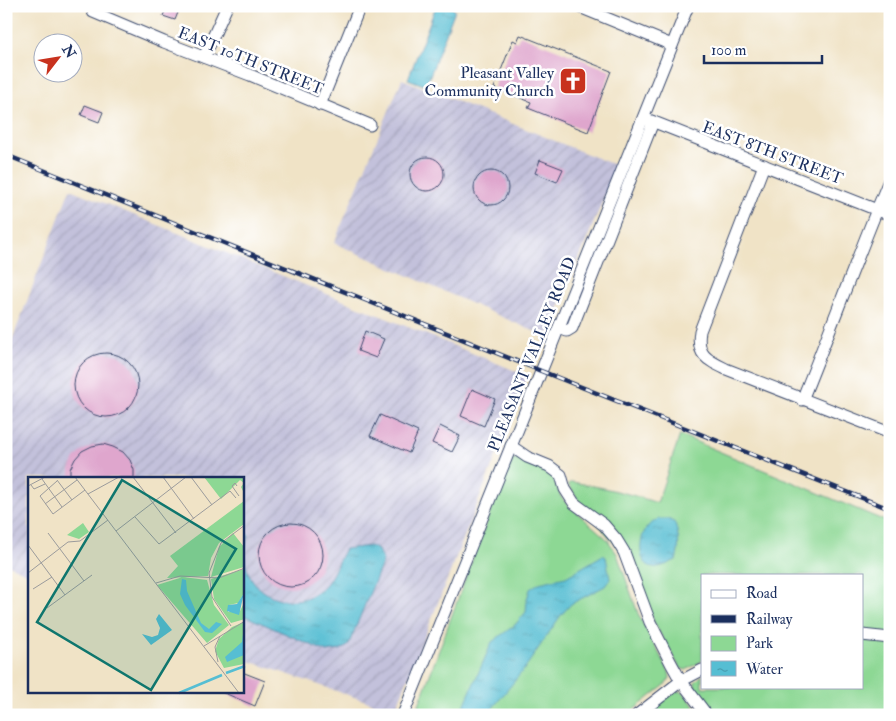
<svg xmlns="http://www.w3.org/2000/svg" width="896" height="721" viewBox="0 0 896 721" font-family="'IM FELL Double Pica',serif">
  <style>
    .industrial { fill: url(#industrial-furrows) }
    .green { fill: #8dd894; stroke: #548479 }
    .water { fill: url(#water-ripples); stroke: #387698 }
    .building { fill: #dfa6cd }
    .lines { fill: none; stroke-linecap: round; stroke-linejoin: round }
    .minor-casing { stroke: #3b4a6e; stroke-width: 13 }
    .minor { stroke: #fff; stroke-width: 11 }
    .rail-casing { stroke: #1b2f5e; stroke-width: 4.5 }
    .rail { stroke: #fff; stroke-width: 2.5; stroke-dasharray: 8; stroke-linecap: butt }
    .labels { text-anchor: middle; stroke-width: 5; stroke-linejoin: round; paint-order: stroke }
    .street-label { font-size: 16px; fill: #1b2f5e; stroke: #fff }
    .poi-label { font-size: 16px; fill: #1b2f5e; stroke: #fff; text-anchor: end }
    .inset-river { fill: none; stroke: #56bed3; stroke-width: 2.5 }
    .inset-road { fill: none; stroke: #9b9b9c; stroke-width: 1 }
    .view { fill: #0f766e; fill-opacity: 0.15; stroke: #0f766e; stroke-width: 2.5 }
    .inset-edge { fill: none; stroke: #1b2f5e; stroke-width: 2.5 }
  </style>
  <defs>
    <pattern id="industrial-furrows" width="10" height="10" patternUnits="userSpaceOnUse" patternTransform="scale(1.25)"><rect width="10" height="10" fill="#c3c1db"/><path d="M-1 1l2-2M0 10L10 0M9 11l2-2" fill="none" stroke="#a7a6be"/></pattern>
    <pattern id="water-ripples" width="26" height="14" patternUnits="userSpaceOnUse" patternTransform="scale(1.25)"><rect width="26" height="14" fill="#56bed3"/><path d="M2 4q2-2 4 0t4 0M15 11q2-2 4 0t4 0" fill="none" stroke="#469bae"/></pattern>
  </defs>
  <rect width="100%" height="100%" fill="#fff"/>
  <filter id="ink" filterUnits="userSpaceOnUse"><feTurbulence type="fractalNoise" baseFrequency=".02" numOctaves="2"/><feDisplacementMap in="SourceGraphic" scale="10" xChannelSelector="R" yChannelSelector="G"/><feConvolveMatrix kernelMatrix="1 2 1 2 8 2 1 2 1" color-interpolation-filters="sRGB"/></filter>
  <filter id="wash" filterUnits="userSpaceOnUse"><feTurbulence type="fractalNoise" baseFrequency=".0096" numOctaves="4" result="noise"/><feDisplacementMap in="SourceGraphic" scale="20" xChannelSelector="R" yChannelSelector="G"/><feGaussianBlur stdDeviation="1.12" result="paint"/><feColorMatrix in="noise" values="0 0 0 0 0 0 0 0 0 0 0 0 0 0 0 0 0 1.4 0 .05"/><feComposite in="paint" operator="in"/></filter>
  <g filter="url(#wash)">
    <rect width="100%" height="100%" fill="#f0e3c6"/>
    <g class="industrial">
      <polygon points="402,79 617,166 547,337 334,243"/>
      <polygon points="70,189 528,376 395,711 243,659 242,478 29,478 29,574 6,564 6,356"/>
    </g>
    <g class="green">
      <path d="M680 435 890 523V634L862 630V575H702V661L686 670 680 668 655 625 632 564 580 503 568 484 572 482C601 487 629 493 657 503Z"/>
      <polygon points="510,458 522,460 548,472 552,476 561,497 567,504 607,539 617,554 639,616 669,672 670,678 665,685 627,715 415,715"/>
      <polygon points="862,640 890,644 890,715 715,715 695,691 695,682 702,675 702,687 862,687"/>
      <polygon points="679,691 685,694 701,715 644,715 673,693"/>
    </g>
    <g class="water">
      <polygon points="436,6 449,6 455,10 426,86 408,79"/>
      <path d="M658 519H668L675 523C679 536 680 547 676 560 669 563 661 568 653 567 637 564 639 539 646 529 648 525 654 522 658 519Z"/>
      <path d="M242 528 249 535C246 543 244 552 245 561 250 594 288 611 316 593 333 582 335 565 345 549L370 546 378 550 383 561 348 646 340 650 327 652 243 615Z"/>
      <polygon points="603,555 606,557 610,579 605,586 571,604 561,615 525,668 487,715 460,715 492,642 515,625 526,612 527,599 530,589 539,583 566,577"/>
    </g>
    <g id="blocks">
      <g class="building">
        <polygon points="167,6 179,10 175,20 163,16"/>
        <polygon points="520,35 611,71 588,132 528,108 531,102 494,88 513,40 517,42"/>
        <polygon points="85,105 103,112 99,122 81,115"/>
        <circle cx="427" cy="174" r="17"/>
        <polygon points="540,160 563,169 557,182 535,173"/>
        <circle cx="491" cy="188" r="17"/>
        <polygon points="365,331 384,339 376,358 358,351"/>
        <circle cx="106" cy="385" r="32"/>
        <polygon points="472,389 495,399 484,426 461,416"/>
        <polygon points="380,415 418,432 409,453 370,436"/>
        <polygon points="440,426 460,436 452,452 432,443"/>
        <polygon points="103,444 113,447 123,452 130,460 134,470 134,478 70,478 70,469 75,459 82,451 92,446"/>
        <circle cx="291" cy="555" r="32"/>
        <polygon points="242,672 265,681 255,706 222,692 242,692"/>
      </g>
    </g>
  </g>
  <g filter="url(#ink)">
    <use href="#blocks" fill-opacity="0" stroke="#3b4a6e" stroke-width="1"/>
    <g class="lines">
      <g class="minor-casing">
        <g id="minor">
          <polyline points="577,6 672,45"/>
          <polyline points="93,12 164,42 250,75 370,125"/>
          <polyline points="204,57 227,6"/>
          <polyline points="320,105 360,6"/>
          <polyline points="644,118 890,215"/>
          <path d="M764 165 700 331C696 355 707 360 726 369L890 433"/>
          <polyline points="559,328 567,331 572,328 653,122"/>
          <path d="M802 400C832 326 859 252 890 178"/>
          <polyline points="511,446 527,457 549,466 561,475 565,489 574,503 604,525 616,539 624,552 650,622 671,663 681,681 707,715"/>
          <polyline points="862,635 890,638"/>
          <polyline points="403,715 688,6"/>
          <polyline points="637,715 681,681 702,670"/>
        </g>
      </g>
      <use href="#minor" class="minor"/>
      <g class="rail-casing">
        <polyline id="rail" points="6,155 541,371 890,509"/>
      </g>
      <use href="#rail" class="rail"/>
    </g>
  </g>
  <defs>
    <g id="church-square" transform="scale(1.4375)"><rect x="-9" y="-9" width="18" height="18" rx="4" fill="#c8321e" stroke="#fff"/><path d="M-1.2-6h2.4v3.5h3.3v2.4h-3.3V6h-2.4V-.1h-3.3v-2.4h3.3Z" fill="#fff"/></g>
  </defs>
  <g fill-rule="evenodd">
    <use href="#church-square" x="573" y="81"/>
  </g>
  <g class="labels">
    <g class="street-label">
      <text transform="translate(251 60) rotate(22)" y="6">EAST 10TH STREET</text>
      <text transform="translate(773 152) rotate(21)" y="6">EAST 8TH STREET</text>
      <text transform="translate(531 354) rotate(-68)" y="6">PLEASANT VALLEY ROAD</text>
    </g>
    <g class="poi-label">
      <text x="554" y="78">Pleasant Valley<tspan x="554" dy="18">Community Church</tspan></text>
    </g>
  </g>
  <g transform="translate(28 477)">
    <rect width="216" height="216" fill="#f0e3c6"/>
    <path d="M216 24V47L191 66 183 81 180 99 139 101 150 89 142 79ZM55 46 61 55 51 62 39 58ZM205 56 216 70V90L183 100 191 70ZM216 92V116L210 126 201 128 200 135 212 134 216 126 217 142 203 146 186 122 183 102ZM155 100 179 103 186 128 201 148 179 166 129 108ZM216 145V187L196 191 187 174 191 162 204 150Z" fill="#8dd894"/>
    <path d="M176 0H216V16L213 10 216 6 212 3 193 22Z" fill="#8dd894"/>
    <path d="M154 102 158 103 159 114 173 146 181 152 188 145 194 147 184 156 177 155 157 128 152 117ZM216 116 211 138 199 134 200 128 209 127ZM131 137 144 153 123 168 114 157 124 160 130 158 132 151 128 142ZM216 149V178L199 185 197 180 214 165Z" fill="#56bed3"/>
    <path class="inset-river" d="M198 196 217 189M151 216 194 198"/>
    <path class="inset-road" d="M47 0 211 216M105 0 148 56M135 0 166 42M163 0 184 28M14 2 34 30M29 3 44 23M29 4 12 19 25 37 57 13M3 8 6 12 17 7M0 9 17 0M209 9 207 6 204 9 211 19M60 17 91 0M17 27 49 3M107 40 131 67 202 14 208 21M88 54 158 0M20 56 56 104M0 68 37 118M0 96 40 65 52 64 80 43M128 106 152 99 191 101 217 91M5 112 24 100M19 131 64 98M203 149 184 120 181 96 193 66 217 48M176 169 217 144M190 185 187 170 192 159"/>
    <path class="view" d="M94 3 208 72 123 213 9 145Z"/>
    <rect width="216" height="216" class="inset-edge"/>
  </g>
  <rect width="896" height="721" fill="none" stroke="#fff" stroke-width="25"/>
  <rect x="701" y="574" width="162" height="115" fill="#ffffff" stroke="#a4acbf"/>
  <rect x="711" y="590" width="25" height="8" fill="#ffffff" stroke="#a4acbf"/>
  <text x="746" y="598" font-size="15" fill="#1b2f5e">Road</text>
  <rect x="711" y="615" width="25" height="8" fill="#1b2f5e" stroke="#a4acbf"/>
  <text x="746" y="624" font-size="15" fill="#1b2f5e">Railway</text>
  <rect x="711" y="636" width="25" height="15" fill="#8dd894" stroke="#a4acbf"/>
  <text x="746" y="648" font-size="15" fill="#1b2f5e">Park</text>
  <rect x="711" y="661" width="25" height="15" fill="url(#water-ripples)" stroke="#a4acbf"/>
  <text x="746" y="674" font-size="15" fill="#1b2f5e">Water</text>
  <g transform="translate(58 58) rotate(59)"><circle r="24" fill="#ffffff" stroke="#a4acbf"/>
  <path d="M0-4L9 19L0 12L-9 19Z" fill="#c8321e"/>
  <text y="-8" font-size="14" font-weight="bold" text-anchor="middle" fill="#1b2f5e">N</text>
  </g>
  <path d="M704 55v8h118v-8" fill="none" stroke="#1b2f5e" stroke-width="2.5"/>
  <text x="711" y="55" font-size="15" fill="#1b2f5e" stroke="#ffffff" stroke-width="4" paint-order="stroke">100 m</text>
</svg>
